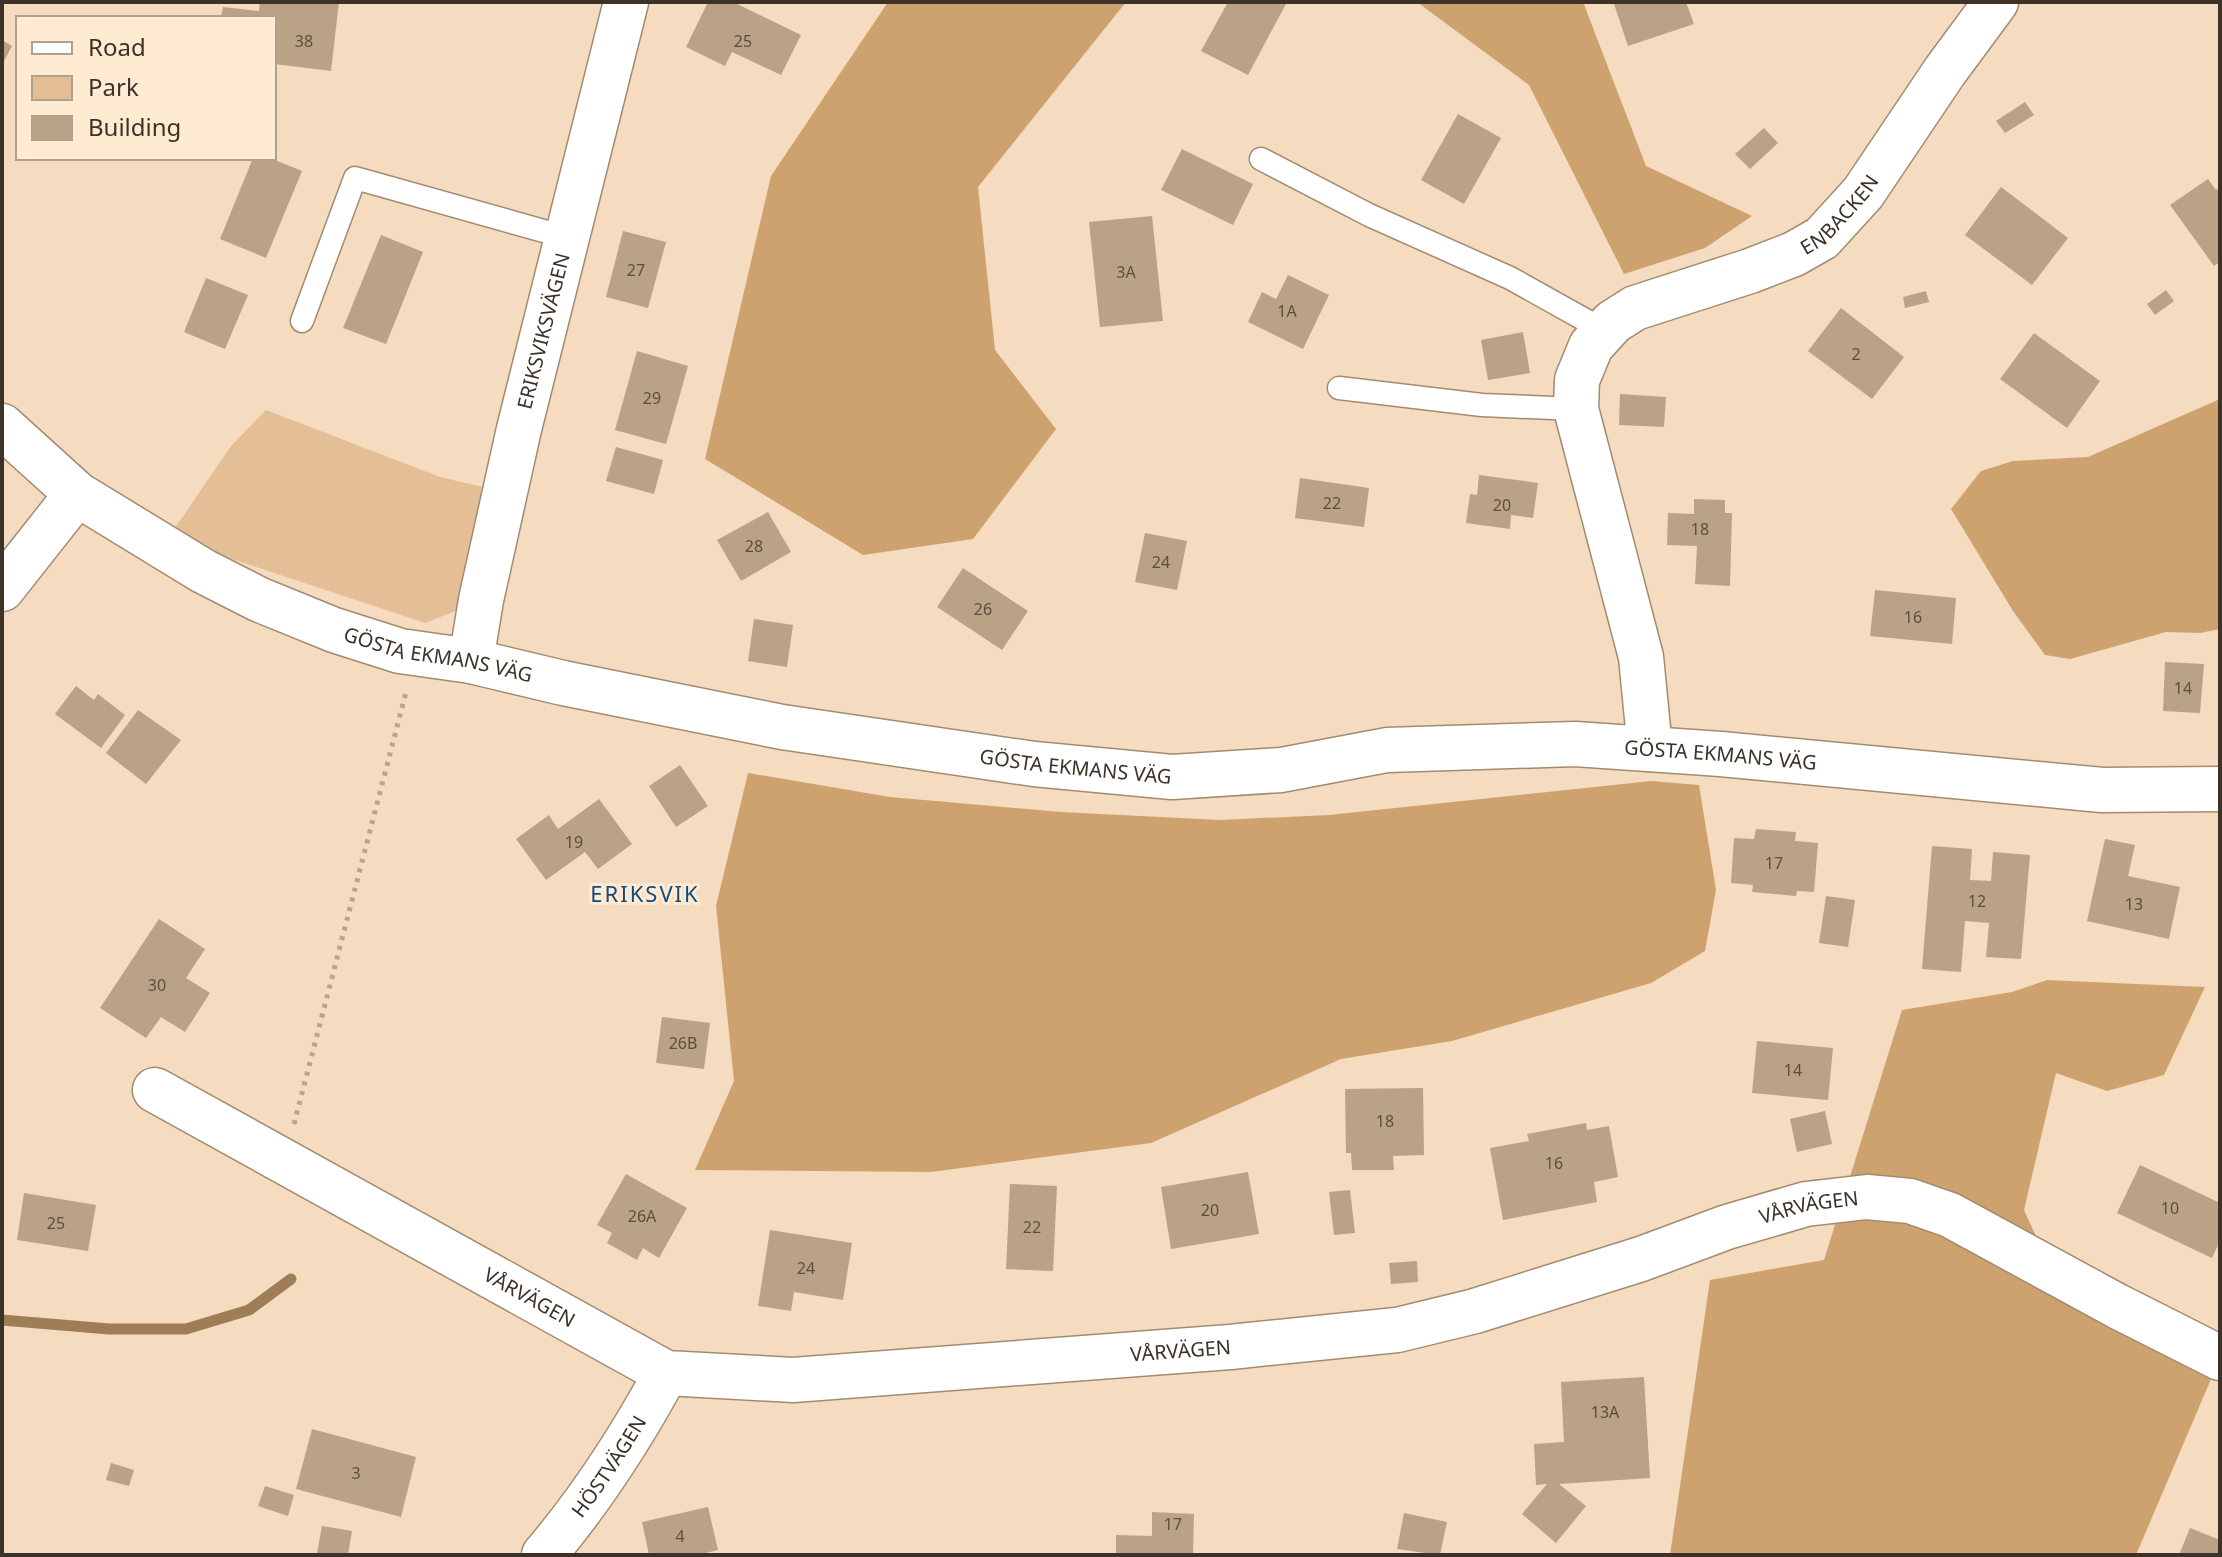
<svg xmlns="http://www.w3.org/2000/svg" width="2222" height="1557" viewBox="0 0 2222 1557" font-family="'Noto Sans',sans-serif">
  <style>
    .green { fill: #e4be94 }
    .forest { fill: #cea26f }
    .lines { fill: none; stroke-linecap: round; stroke-linejoin: round }
    .stream { stroke: #9f7d56; stroke-width: 11 }
    .building { fill: #baa287 }
    .lane-casing { stroke: #a38b70; stroke-width: 25 }
    .street-casing { stroke: #a38b70; stroke-width: 47 }
    .path { stroke: #b9a48e; stroke-width: 5; stroke-dasharray: 4 6; stroke-linecap: butt }
    .lane { stroke: #fff; stroke-width: 22 }
    .street { stroke: #fff; stroke-width: 44 }
    .labels { text-anchor: middle; stroke-width: 6; stroke-linejoin: round; paint-order: stroke }
    .number-label { font-size: 16px; fill: #5c4e3f }
    .street-label { font-size: 20px; fill: #3c3227; stroke: #ffead2 }
    .neighbourhood-label { font-size: 22px; letter-spacing: 2px; fill: #134a7b; stroke: #ffead2 }
  </style>
  <rect width="100%" height="100%" fill="#f5dbbf"/>
  <polygon class="green" points="266,410 440,477 491,489 458,610 425,623 223,556 175,528 231,446"/>
  <g class="forest">
    <polygon points="888,2 1126,2 978,187 995,350 1056,429 973,539 863,555 705,459 771,176"/>
    <polygon points="1417,2 1583,2 1646,166 1752,216 1705,248 1624,274 1529,85"/>
    <polygon points="2220,399 2220,629 2200,633 2166,632 2070,659 2045,655 2013,611 1951,509 1981,471 2013,461 2088,457"/>
    <polygon points="748,773 890,797 1061,812 1220,820 1329,815 1651,781 1699,785 1716,890 1705,951 1651,983 1452,1041 1341,1059 1151,1143 931,1172 695,1170 734,1081 716,906"/>
    <polygon points="2047,980 2205,987 2164,1075 2107,1091 2056,1073 2024,1210 2062,1293 2214,1372 2136,1555 1670,1555 1710,1280 1824,1260 1902,1010 2012,992"/>
  </g>
  <g class="lines">
    <polyline class="stream" points="2,1320 109,1329 186,1329 249,1310 291,1279"/>
  </g>
  <g class="building">
    <polygon points="260,2 339,2 331,71 274,64 274,18 221,18 223,7 259,11"/>
    <polygon points="708,2 733,2 801,35 781,75 732,52 725,66 686,47"/>
    <polygon points="1228,2 1287,2 1248,75 1201,51"/>
    <polygon points="1621,2 1686,2 1694,24 1628,46 1614,4"/>
    <polygon points="2,40 12,46 2,65"/>
    <polygon points="2025,102 2034,115 2005,133 1996,121"/>
    <polygon points="1458,114 1501,138 1464,204 1421,180"/>
    <polygon points="1764,128 1778,143 1750,169 1735,154"/>
    <polygon points="1182,149 1253,184 1233,225 1161,190"/>
    <polygon points="253,158 270,158 302,171 266,258 220,239"/>
    <polygon points="2208,179 2216,190 2220,187 2220,262 2214,266 2170,205"/>
    <polygon points="2001,187 2068,238 2032,285 1965,235"/>
    <polygon points="1152,216 1163,321 1100,327 1089,222"/>
    <polygon points="623,231 666,242 648,308 606,297"/>
    <polygon points="381,235 423,252 386,344 343,328"/>
    <polygon points="1288,275 1329,295 1303,349 1248,322 1262,292 1276,299"/>
    <polygon points="206,278 248,295 225,349 184,332"/>
    <polygon points="2166,290 2174,301 2155,315 2147,304"/>
    <polygon points="1926,291 1929,302 1905,308 1903,297"/>
    <polygon points="1841,308 1904,357 1872,399 1808,351"/>
    <polygon points="1523,332 1530,373 1488,380 1481,340"/>
    <polygon points="2034,333 2100,381 2067,428 2000,379"/>
    <polygon points="637,351 688,366 666,444 615,430"/>
    <polygon points="1620,394 1666,397 1664,427 1619,425"/>
    <polygon points="616,447 663,460 654,494 606,481"/>
    <polygon points="1479,475 1538,483 1533,518 1511,515 1510,529 1466,523 1470,494 1477,495"/>
    <polygon points="1300,478 1369,488 1364,527 1295,518"/>
    <polygon points="1694,499 1725,500 1725,513 1732,513 1730,586 1695,584 1697,546 1667,545 1668,513 1694,514"/>
    <polygon points="768,512 791,552 741,581 717,540"/>
    <polygon points="1145,533 1187,541 1177,590 1135,582"/>
    <polygon points="963,568 1028,611 1002,650 937,607"/>
    <polygon points="1875,590 1956,598 1952,644 1870,636"/>
    <polygon points="754,619 793,625 787,667 748,661"/>
    <polygon points="2165,662 2204,664 2200,713 2163,711"/>
    <polygon points="76,686 94,700 98,694 125,715 101,748 55,714"/>
    <polygon points="138,710 181,740 146,784 106,753"/>
    <polygon points="680,765 708,806 676,827 649,786"/>
    <polygon points="599,799 632,844 598,869 585,852 546,880 516,839 549,815 558,829"/>
    <polygon points="1756,829 1796,832 1795,841 1818,843 1814,892 1797,891 1796,896 1752,892 1753,885 1731,883 1734,838 1754,839"/>
    <polygon points="2105,839 2135,845 2128,876 2180,887 2169,939 2087,921"/>
    <polygon points="1932,846 1972,849 1970,880 1991,881 1993,852 2030,855 2021,959 1986,957 1989,923 1965,921 1961,972 1922,969"/>
    <polygon points="1826,896 1855,900 1848,947 1819,943"/>
    <polygon points="159,919 205,949 186,978 210,993 185,1032 161,1017 146,1038 100,1008"/>
    <polygon points="662,1017 710,1023 704,1069 656,1063"/>
    <polygon points="1757,1041 1833,1048 1828,1100 1752,1093"/>
    <polygon points="1423,1088 1424,1155 1393,1156 1394,1170 1352,1170 1351,1153 1346,1153 1345,1089"/>
    <polygon points="1825,1111 1832,1144 1797,1152 1790,1119"/>
    <polygon points="1586,1123 1587,1130 1609,1126 1618,1177 1594,1182 1597,1202 1503,1220 1490,1148 1529,1141 1527,1134"/>
    <polygon points="2140,1165 2220,1203 2220,1241 2212,1258 2117,1213"/>
    <polygon points="1248,1172 1259,1234 1171,1249 1161,1187"/>
    <polygon points="626,1174 687,1208 659,1258 643,1248 637,1260 607,1243 612,1233 597,1225"/>
    <polygon points="1010,1184 1057,1186 1053,1271 1006,1269"/>
    <polygon points="1350,1190 1355,1233 1334,1235 1329,1192"/>
    <polygon points="24,1193 96,1205 88,1251 17,1240"/>
    <polygon points="770,1230 852,1243 843,1300 794,1292 791,1311 758,1306"/>
    <polygon points="1417,1261 1418,1282 1391,1284 1389,1263"/>
    <polygon points="1644,1377 1650,1478 1559,1484 1586,1506 1556,1543 1522,1514 1547,1484 1536,1485 1534,1444 1564,1442 1561,1382"/>
    <polygon points="312,1429 416,1457 401,1517 296,1489"/>
    <polygon points="111,1463 134,1470 129,1486 106,1480"/>
    <polygon points="265,1486 294,1495 288,1516 258,1506"/>
    <polygon points="708,1507 718,1550 697,1555 649,1555 642,1522"/>
    <polygon points="1152,1512 1194,1514 1193,1555 1116,1555 1116,1535 1152,1536"/>
    <polygon points="1404,1513 1447,1522 1440,1555 1397,1549"/>
    <polygon points="322,1526 352,1531 348,1555 317,1553"/>
    <polygon points="2190,1528 2220,1540 2220,1555 2179,1555"/>
  </g>
  <g class="lines">
    <g class="lane-casing">
      <g id="lane">
        <polyline points="1261,159 1369,215 1510,278 1605,331"/>
        <polyline points="302,321 355,178 565,237"/>
        <polyline points="1339,388 1482,405 1576,409"/>
      </g>
    </g>
    <g class="street-casing">
      <g id="street">
        <path id="s1" d="M2 426 77 494 203 571 258 599 334 630 400 651 471 661 563 683 782 727 1034 764 1172 777 1281 770 1387 750 1575 744 1721 754 2102 790 2220 789"/>
        <polyline points="2,589 77,494"/>
        <path id="s2" d="M471 661 481 600 519 429 626 2"/>
        <path id="s3" d="M1650 749 1641 657 1576 409 1577 380 1591 346 1613 322 1635 308 1750 271 1794 254 1822 238 1863 193 1945 71 1996 2"/>
        <path id="s4" d="M155 1090 666 1373 793 1380 1230 1347 1397 1330 1475 1311 1641 1259 1727 1227 1806 1204 1867 1197 1910 1201 1950 1215 2117 1306 2220 1358"/>
        <path id="s5" d="M544 1555C593 1497 630 1440 666 1373"/>
      </g>
    </g>
    <polyline class="path" points="294,1124 406,692"/>
    <use href="#lane" class="lane"/>
    <use href="#street" class="street"/>
  </g>
  <g class="labels">
    <g class="number-label">
      <text x="304" y="47">38</text>
      <text x="743" y="47">25</text>
      <text x="636" y="276">27</text>
      <text x="1126" y="278">3A</text>
      <text x="1287" y="317">1A</text>
      <text x="1856" y="360">2</text>
      <text x="652" y="404">29</text>
      <text x="1332" y="509">22</text>
      <text x="1502" y="511">20</text>
      <text x="1700" y="535">18</text>
      <text x="754" y="552">28</text>
      <text x="1161" y="568">24</text>
      <text x="983" y="615">26</text>
      <text x="1913" y="623">16</text>
      <text x="2183" y="694">14</text>
      <text x="574" y="848">19</text>
      <text x="1774" y="869">17</text>
      <text x="1977" y="907">12</text>
      <text x="2134" y="910">13</text>
      <text x="157" y="991">30</text>
      <text x="683" y="1049">26B</text>
      <text x="1793" y="1076">14</text>
      <text x="1385" y="1127">18</text>
      <text x="1554" y="1169">16</text>
      <text x="2170" y="1214">10</text>
      <text x="1210" y="1216">20</text>
      <text x="642" y="1222">26A</text>
      <text x="56" y="1229">25</text>
      <text x="1032" y="1233">22</text>
      <text x="806" y="1274">24</text>
      <text x="1605" y="1418">13A</text>
      <text x="356" y="1479">3</text>
      <text x="1173" y="1530">17</text>
      <text x="680" y="1542">4</text>
    </g>
    <g class="street-label">
      <text dy="7" stroke="none"><textPath href="#s3" startOffset="702">ENBACKEN</textPath></text>
      <text dy="7" stroke="none"><textPath href="#s2" startOffset="338">ERIKSVIKSVÄGEN</textPath></text>
      <text dy="7" stroke="none"><textPath href="#s1" startOffset="500">GÖSTA EKMANS VÄG</textPath></text>
      <text dy="7" stroke="none"><textPath href="#s1" startOffset="1796">GÖSTA EKMANS VÄG</textPath></text>
      <text dy="7" stroke="none"><textPath href="#s1" startOffset="1148">GÖSTA EKMANS VÄG</textPath></text>
      <text dy="7" stroke="none"><textPath href="#s4" startOffset="1748">VÅRVÄGEN</textPath></text>
      <text dy="7" stroke="none"><textPath href="#s4" startOffset="428">VÅRVÄGEN</textPath></text>
      <text dy="7" stroke="none"><textPath href="#s4" startOffset="1100">VÅRVÄGEN</textPath></text>
      <text dy="7" stroke="none"><textPath href="#s5" startOffset="110">HÖSTVÄGEN</textPath></text>
    </g>
    <g class="neighbourhood-label">
      <text x="645" y="902">ERIKSVIK</text>
    </g>
  </g>
  <rect width="2222" height="1557" fill="none" stroke="#3c3227" stroke-width="8"/>
  <rect x="16" y="16" width="260" height="144" fill="#ffead2" stroke="#b1a08e" stroke-width="2"/>
  <rect x="32" y="42" width="40" height="12" fill="#ffffff" stroke="#b1a08e" stroke-width="2"/>
  <text x="88" y="56" font-size="24" fill="#3c3227">Road</text>
  <rect x="32" y="76" width="40" height="24" fill="#e4be94" stroke="#b1a08e" stroke-width="2"/>
  <text x="88" y="96" font-size="24" fill="#3c3227">Park</text>
  <rect x="32" y="116" width="40" height="24" fill="#baa287" stroke="#b1a08e" stroke-width="2"/>
  <text x="88" y="136" font-size="24" fill="#3c3227">Building</text>
</svg>
